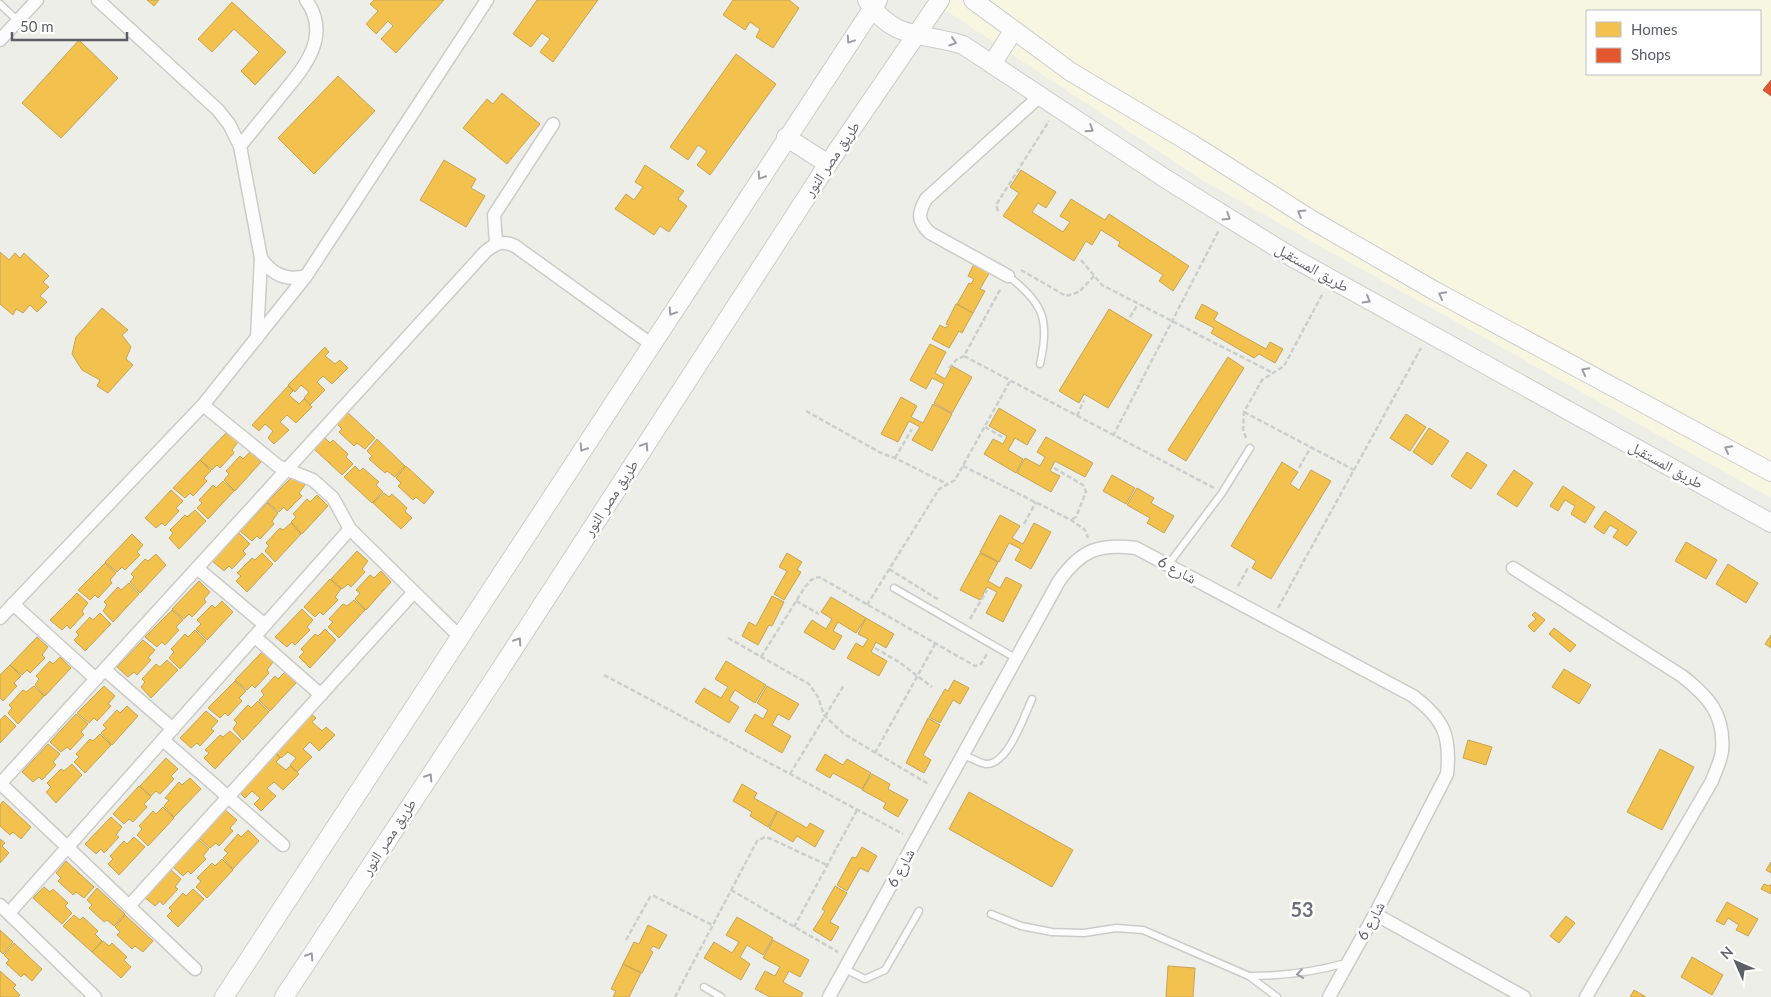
<svg xmlns="http://www.w3.org/2000/svg" width="1771" height="997" viewBox="0 0 1771 997" font-family="Lato,'Noto Naskh Arabic',sans-serif">
  <style>
    .commercial { fill: #f7f7e1; fill-rule: evenodd }
    .homes { fill: #f2c14e; stroke: #c5a456 }
    .shops { fill: #e4572e; stroke: #bc593f }
    .lines { fill: none; stroke-linecap: round; stroke-linejoin: round }
    .lane-casing { stroke: #cbccca; stroke-width: 9 }
    .street-casing { stroke: #cbccca; stroke-width: 15 }
    .secondary-casing { stroke: #ccc; stroke-width: 20 }
    .path { stroke: #cacfcd; stroke-width: 2.5; stroke-dasharray: 5 2.5; stroke-linecap: butt }
    .lane { stroke: #fcfcfc; stroke-width: 6 }
    .street { stroke: #fcfcfc; stroke-width: 12 }
    .secondary { stroke: #fcfcfc; stroke-width: 18 }
    .oneway { stroke: #9d9ea3 }
    .labels { text-anchor: middle; stroke-width: 5; stroke-linejoin: round; paint-order: stroke }
    .street-label { font-size: 15px; fill: #5d5f67; stroke: #fff }
    .district-label { font-size: 20px; font-weight: bold; fill: #6e7179; stroke: #fff }
  </style>
  <rect width="100%" height="100%" fill="#eeeee8"/>
  <path class="commercial" d="M930 0H1771V498L1202 180ZM1587 11H1760V74H1587Z"/>
  <g class="homes">
    <polygon points="147,0 159,0 154,6"/>
    <polygon points="374,0 444,0 396,53 381,39 393,26 388,21 376,34 366,24 378,11 370,4"/>
    <polygon points="537,0 598,0 553,62 540,52 550,39 542,33 531,47 513,34"/>
    <polygon points="733,0 789,0 799,8 773,48 756,37 760,29 750,22 745,30 723,15"/>
    <polygon points="232,2 286,52 255,85 241,71 259,52 234,29 212,52 198,39"/>
    <polygon points="79,40 118,78 61,138 22,103"/>
    <polygon points="736,54 776,84 710,175 697,165 707,151 698,145 688,160 670,147"/>
    <polygon points="338,76 375,111 314,174 278,138"/>
    <polygon points="502,93 540,124 507,164 463,128 487,99 493,104"/>
    <polygon points="444,160 476,179 471,188 485,196 466,227 420,200"/>
    <polygon points="645,165 684,191 678,199 687,206 669,232 660,226 654,235 615,209 626,194 634,200 643,187 635,182"/>
    <polygon points="1021,170 1056,192 1046,208 1038,203 1032,212 1063,232 1070,222 1060,216 1071,199 1105,220 1109,214 1189,266 1173,291 1159,281 1163,275 1118,246 1120,242 1101,230 1092,245 1086,241 1074,261 1003,216 1019,193 1010,187"/>
    <polygon points="0,252 9,260 15,253 20,258 24,253 49,276 43,282 49,287 40,296 47,302 37,312 30,305 23,313 16,309 13,315 0,304"/>
    <polygon points="975,262 991,270 980,289 985,291 973,313 957,304 969,283 971,284 974,279 968,276"/>
    <polygon points="956,304 973,313 962,333 959,331 949,348 932,339 940,325 945,328 949,325 946,324"/>
    <polygon points="1202,304 1218,313 1214,320 1266,349 1270,342 1283,349 1275,363 1259,354 1254,358 1211,333 1214,328 1195,318"/>
    <polygon points="102,308 128,330 122,335 131,347 126,359 133,365 108,393 97,386 100,380 82,370 72,354 76,337"/>
    <polygon points="1109,309 1152,335 1108,408 1084,394 1079,403 1059,391"/>
    <polygon points="930,344 946,352 935,373 945,379 952,366 972,377 952,413 934,403 944,384 932,378 926,389 910,380"/>
    <polygon points="325,347 329,352 325,356 335,364 340,360 348,368 332,384 323,376 317,382 325,390 310,405 304,398 309,392 301,385 295,392 288,385"/>
    <polygon points="1228,357 1244,368 1186,461 1168,450"/>
    <polygon points="288,386 293,391 289,395 299,404 304,399 312,407 296,423 287,415 280,422 289,430 274,444 268,438 273,431 265,424 259,431 252,425"/>
    <polygon points="901,397 917,406 911,417 923,423 933,404 952,414 932,451 912,440 920,427 909,421 898,442 881,434"/>
    <polygon points="999,408 1036,430 1027,445 1015,438 1008,450 1023,459 1016,473 984,454 993,439 1003,444 1007,436 989,426"/>
    <polygon points="347,412 375,438 365,449 357,443 354,446 339,432 342,429 337,424"/>
    <polygon points="1406,414 1426,427 1410,451 1390,438"/>
    <polygon points="1429,428 1449,441 1432,465 1413,452"/>
    <polygon points="227,432 238,442 232,450 234,453 220,468 217,465 212,470 200,460"/>
    <polygon points="1046,437 1093,463 1085,477 1055,461 1050,471 1060,476 1051,492 1017,473 1025,458 1040,466 1045,457 1037,452"/>
    <polygon points="325,438 330,443 333,440 348,454 346,457 353,464 342,475 314,449"/>
    <polygon points="377,439 405,466 395,477 387,471 385,473 369,459 372,456 367,451"/>
    <polygon points="250,452 261,462 235,491 224,480 229,474 226,471 240,456 243,459"/>
    <polygon points="1467,452 1487,465 1471,489 1451,476"/>
    <polygon points="200,460 211,471 204,478 207,481 193,496 190,493 185,498 173,488"/>
    <polygon points="1282,462 1298,472 1290,484 1299,490 1311,470 1331,481 1271,579 1252,568 1256,561 1231,546"/>
    <polygon points="355,466 360,471 363,468 379,482 376,485 383,492 372,503 344,477"/>
    <polygon points="406,466 434,492 424,504 416,497 413,500 398,486 401,483 396,478"/>
    <polygon points="1514,470 1533,483 1517,507 1497,494"/>
    <polygon points="294,475 305,485 299,493 302,496 287,511 284,507 279,512 267,502"/>
    <polygon points="1112,475 1135,488 1126,504 1103,491"/>
    <polygon points="223,481 234,491 208,519 197,508 202,503 199,500 213,485 216,488"/>
    <polygon points="1563,486 1595,507 1585,523 1571,514 1575,506 1565,500 1558,511 1550,506"/>
    <polygon points="1137,488 1154,498 1151,503 1174,516 1164,533 1147,523 1150,518 1127,505"/>
    <polygon points="171,490 183,501 176,508 179,511 165,526 162,523 156,528 145,518"/>
    <polygon points="384,493 389,497 392,494 407,508 405,511 412,518 401,529 373,503"/>
    <polygon points="317,495 328,506 302,534 291,522 296,517 293,514 307,499 310,502"/>
    <polygon points="267,503 278,513 272,521 274,524 260,539 257,536 252,541 240,531"/>
    <polygon points="195,510 206,521 179,549 169,538 173,533 170,530 185,515 187,517"/>
    <polygon points="1605,511 1637,532 1627,546 1613,537 1618,530 1610,525 1604,534 1594,527"/>
    <polygon points="1000,515 1020,526 1012,538 1023,544 1034,523 1051,532 1031,569 1015,560 1021,549 1009,543 999,562 980,552"/>
    <polygon points="291,523 301,534 275,562 265,551 269,546 266,543 280,528 283,530"/>
    <polygon points="239,533 250,544 243,551 246,554 232,569 229,566 224,571 212,561"/>
    <polygon points="132,534 143,545 137,552 140,555 125,570 122,567 117,572 105,562"/>
    <polygon points="1686,542 1717,560 1706,579 1675,561"/>
    <polygon points="357,551 368,561 362,569 365,572 351,587 348,584 342,589 331,579"/>
    <polygon points="262,553 273,564 247,592 236,581 241,576 237,573 252,558 255,560"/>
    <polygon points="787,553 802,562 797,570 801,572 784,600 774,594 787,571 779,567"/>
    <polygon points="980,553 998,562 988,581 1000,588 1006,577 1022,585 1003,622 986,613 997,592 987,587 980,600 960,590"/>
    <polygon points="156,554 166,565 140,593 130,582 134,577 131,574 145,559 148,561"/>
    <polygon points="105,563 116,573 110,580 112,583 98,598 95,595 90,600 78,590"/>
    <polygon points="1728,564 1758,583 1746,603 1716,584"/>
    <polygon points="381,571 391,582 366,610 355,599 360,593 356,590 370,575 374,578"/>
    <polygon points="330,579 341,589 335,597 338,600 323,615 320,612 315,617 304,607"/>
    <polygon points="199,581 210,592 204,599 206,602 192,617 189,614 184,619 172,609"/>
    <polygon points="129,583 139,594 113,622 103,611 107,605 104,602 118,587 121,590"/>
    <polygon points="77,593 88,603 82,611 84,614 70,629 67,625 62,630 50,620"/>
    <polygon points="772,596 784,602 772,626 769,625 758,645 742,636 749,622 756,626"/>
    <polygon points="831,597 866,618 856,633 838,622 833,631 842,636 834,650 804,632 812,620 826,629 832,619 821,612"/>
    <polygon points="354,600 365,610 339,638 328,627 333,622 329,619 343,604 347,606"/>
    <polygon points="222,601 233,612 207,640 196,629 201,624 197,620 212,605 215,608"/>
    <polygon points="302,609 313,620 307,627 310,630 295,645 292,642 287,647 275,637"/>
    <polygon points="172,610 183,620 176,627 179,630 165,645 162,642 157,647 145,637"/>
    <polygon points="1535,612 1545,620 1534,632 1528,626 1536,619 1532,615"/>
    <polygon points="100,613 111,624 85,651 74,640 79,635 76,632 90,617 93,620"/>
    <polygon points="866,618 894,634 886,648 876,642 871,652 887,661 879,676 847,658 856,643 863,647 868,639 858,634"/>
    <polygon points="1554,628 1576,645 1570,652 1549,634"/>
    <polygon points="325,629 336,640 310,668 299,657 304,652 301,649 315,634 318,636"/>
    <polygon points="195,630 206,641 180,669 169,658 174,652 171,649 185,634 188,637"/>
    <polygon points="1771,635 1771,648 1765,644"/>
    <polygon points="37,637 48,647 42,655 45,658 30,673 27,670 22,675 10,665"/>
    <polygon points="143,640 155,650 148,658 151,660 137,675 134,672 128,677 117,667"/>
    <polygon points="262,652 273,662 267,670 269,673 255,688 252,685 247,690 235,680"/>
    <polygon points="60,657 71,668 45,696 35,685 39,679 36,676 50,661 53,664"/>
    <polygon points="167,660 178,670 151,698 141,687 145,682 142,679 156,664 160,667"/>
    <polygon points="726,661 766,685 755,703 735,690 729,700 739,707 729,723 695,702 704,688 721,698 728,687 715,679"/>
    <polygon points="10,665 21,676 14,683 17,686 3,701 0,698 0,675"/>
    <polygon points="1564,669 1591,685 1579,704 1552,687"/>
    <polygon points="285,672 296,683 270,711 259,700 264,695 261,691 275,676 278,679"/>
    <polygon points="954,680 969,688 960,704 953,700 940,723 929,717 945,689 948,691"/>
    <polygon points="235,681 246,691 239,698 242,701 228,716 225,713 220,718 208,708"/>
    <polygon points="34,686 44,696 18,724 8,713 12,708 9,705 23,690 26,692"/>
    <polygon points="104,686 115,696 108,704 111,706 97,721 94,718 89,723 77,713"/>
    <polygon points="767,686 799,704 789,720 778,714 772,725 791,736 782,753 745,731 755,714 763,719 768,710 757,703"/>
    <polygon points="258,701 269,712 243,740 233,729 237,723 234,720 248,705 251,708"/>
    <polygon points="127,706 138,716 112,745 101,733 106,728 103,725 117,710 120,713"/>
    <polygon points="206,711 218,721 211,729 214,731 200,746 197,743 191,748 180,738"/>
    <polygon points="76,714 88,724 81,732 84,735 70,750 67,747 61,752 50,742"/>
    <polygon points="311,714 316,718 312,722 322,731 326,727 335,735 319,751 310,742 303,749 312,757 297,772 290,765 296,758 288,752 281,758 275,752"/>
    <polygon points="5,715 16,726 0,743 0,720"/>
    <polygon points="928,718 940,725 923,755 931,760 924,773 906,763"/>
    <polygon points="230,731 241,741 215,769 204,758 209,753 205,750 220,735 223,737"/>
    <polygon points="100,734 111,745 85,773 74,762 79,757 76,754 90,739 93,741"/>
    <polygon points="1468,740 1492,747 1486,765 1463,758"/>
    <polygon points="48,744 60,754 53,762 56,765 42,780 39,777 33,782 22,772"/>
    <polygon points="1660,749 1694,767 1662,830 1627,812"/>
    <polygon points="275,753 280,758 276,762 286,770 290,766 299,774 283,790 274,782 267,788 276,796 261,811 254,804 260,798 252,791 245,798 238,791"/>
    <polygon points="825,754 843,765 847,759 871,773 862,789 833,773 830,778 816,770"/>
    <polygon points="166,758 178,769 171,776 174,779 160,794 156,791 151,796 140,786"/>
    <polygon points="72,764 82,775 56,803 46,792 51,787 47,783 61,769 64,771"/>
    <polygon points="872,774 890,784 888,789 908,800 898,817 883,808 886,803 862,790"/>
    <polygon points="190,778 201,789 174,817 164,806 169,800 165,798 179,782 182,785"/>
    <polygon points="742,784 757,793 754,798 777,811 768,827 750,816 752,812 733,801"/>
    <polygon points="139,786 151,797 144,804 147,807 133,822 129,819 124,824 113,814"/>
    <polygon points="969,792 1073,850 1052,887 949,829"/>
    <polygon points="3,801 31,827 21,839 13,832 10,835 0,826 0,805"/>
    <polygon points="163,807 174,818 148,846 137,835 142,829 139,826 153,811 156,814"/>
    <polygon points="225,810 237,820 230,828 233,831 219,846 216,843 210,848 199,838"/>
    <polygon points="778,811 807,828 810,823 824,831 815,847 797,836 793,842 769,828"/>
    <polygon points="111,817 122,827 116,835 119,837 104,853 101,849 96,854 85,844"/>
    <polygon points="248,830 259,841 233,869 223,858 228,853 224,850 238,834 241,837"/>
    <polygon points="134,837 145,847 119,875 108,864 113,859 110,856 124,841 127,844"/>
    <polygon points="0,839 5,843 2,846 9,853 0,863"/>
    <polygon points="198,839 209,849 203,856 206,859 191,874 188,871 183,876 172,866"/>
    <polygon points="862,847 877,856 868,872 860,868 847,891 837,885 852,857 856,858"/>
    <polygon points="222,859 233,870 207,898 196,887 201,881 197,878 212,863 215,866"/>
    <polygon points="66,861 94,887 84,898 76,892 73,895 58,881 61,878 56,873"/>
    <polygon points="1771,862 1771,873 1766,870"/>
    <polygon points="170,869 181,879 175,887 178,889 163,905 160,901 155,906 143,896"/>
    <polygon points="1764,884 1769,886 1771,884 1771,894 1761,889"/>
    <polygon points="835,886 847,893 830,922 839,927 831,941 813,930 825,911 822,909"/>
    <polygon points="44,887 50,892 53,889 68,903 65,906 72,913 62,924 33,898"/>
    <polygon points="97,888 125,914 114,926 107,920 104,922 89,908 92,905 87,900"/>
    <polygon points="193,889 204,899 178,927 167,916 172,911 169,908 183,893 186,896"/>
    <polygon points="1727,902 1758,919 1748,936 1736,930 1739,925 1728,918 1724,925 1716,921"/>
    <polygon points="74,915 80,920 83,917 98,931 95,934 102,941 92,952 63,926"/>
    <polygon points="125,915 153,941 143,952 135,946 132,949 117,935 120,932 115,927"/>
    <polygon points="1566,916 1575,923 1559,943 1550,936"/>
    <polygon points="737,917 773,938 763,955 747,945 740,957 750,964 741,980 704,958 714,942 732,953 739,942 726,935"/>
    <polygon points="648,925 667,935 659,949 653,946 650,950 653,952 642,973 623,964 634,942 639,944"/>
    <polygon points="0,930 13,942 3,954 0,951"/>
    <polygon points="773,940 809,960 800,977 789,971 783,982 803,993 801,997 770,997 755,989 765,971 775,976 780,967 763,958"/>
    <polygon points="103,941 109,946 112,943 127,957 124,960 131,967 121,978 92,952"/>
    <polygon points="14,943 42,969 32,981 24,974 21,977 6,963 9,960 4,955"/>
    <polygon points="1692,957 1723,975 1712,995 1681,977"/>
    <polygon points="623,964 641,973 629,997 613,997 616,991 611,989"/>
    <polygon points="1168,966 1195,968 1193,997 1166,997"/>
    <polygon points="0,971 16,985 13,988 20,995 18,997 0,997"/>
    <polygon points="1634,990 1646,997 1630,997"/>
  </g>
  <polygon class="shops" points="1771,80 1771,96 1763,90"/>
  <g class="lines">
    <g class="lane-casing">
      <g id="lane">
        <polyline points="0,4 18,21"/>
        <path d="M1008 276C1044 303 1050 321 1040 364"/>
        <polyline points="1168,565 1222,493 1250,448"/>
        <polyline points="894,588 1017,659"/>
        <path d="M963 755C970 757 979 763 986 764 1008 765 1024 716 1032 699"/>
        <polyline points="991,914 1021,926 1052,932 1084,933 1116,928 1143,930 1249,976 1277,997"/>
        <polyline points="845,969 865,979 885,970 919,911"/>
        <path d="M1250 976C1284 976 1314 972 1346 963"/>
        <polyline points="704,987 721,997"/>
      </g>
    </g>
    <g class="street-casing">
      <g id="street">
        <polyline points="98,0 218,110 229,124 240,146 261,258 257,338"/>
        <polyline points="0,40 37,0"/>
        <path d="M240 146C253 130 266 114 279 98 302 70 333 37 306 0"/>
        <polyline points="496,243 494,215 553,124"/>
        <path d="M261 258C272 275 287 281 306 276"/>
        <path d="M1008 276 930 233C917 221 918 213 926 199L1040 96"/>
        <polyline points="203,405 278,466 313,480 333,498 350,529 460,637"/>
        <polyline points="197,568 265,625"/>
        <path d="M1513 568 1682 676C1709 697 1725 715 1722 751 1721 761 1715 772 1712 781L1586 997"/>
        <polyline points="13,604 96,679"/>
        <polyline points="0,618 203,405 306,276 487,0"/>
        <polyline points="255,637 321,695"/>
        <polyline points="105,670 173,729"/>
        <polyline points="163,740 283,845"/>
        <polyline points="0,783 195,969"/>
        <path d="M1 783 486 251C497 243 502 240 515 246L651 344"/>
        <polyline points="0,905 95,997"/>
        <polyline points="129,906 414,592"/>
        <polyline points="9,913 350,529"/>
        <polyline points="1375,914 1524,997"/>
        <path d="M829 997 1059 581C1081 550 1099 543 1136 548L1413 696C1444 719 1451 736 1447 774L1375 914 1329 997"/>
      </g>
    </g>
    <g class="secondary-casing">
      <g id="secondary">
        <path d="M867 0C894 41 921 32 963 45L1166 179 1295 259 1771 523"/>
        <polyline points="973,0 1071,72 1192,144 1312,220 1435,291 1771,472"/>
        <polyline points="992,64 1013,31"/>
        <polyline points="786,137 828,164"/>
        <polyline points="224,997 878,0"/>
        <polyline points="284,997 498,673 828,164 940,0"/>
      </g>
    </g>
    <g class="path">
      <polyline points="998,211 996,205 1049,121"/>
      <polyline points="1081,260 1102,285 1273,373"/>
      <polyline points="1021,270 1066,296 1079,292 1095,275"/>
      <polyline points="1130,317 1138,304"/>
      <polyline points="964,356 1214,488"/>
      <polyline points="949,368 956,360 964,356 1001,288"/>
      <polyline points="806,411 881,453 895,458 947,484"/>
      <polyline points="1244,412 1354,470"/>
      <polyline points="1077,416 1084,400"/>
      <polyline points="985,427 1004,438"/>
      <polyline points="1113,436 1219,230"/>
      <polyline points="1246,438 1243,429 1244,412 1262,380 1284,366 1323,293"/>
      <polyline points="895,458 912,429"/>
      <polyline points="963,466 1071,520 1085,530 1088,538"/>
      <polyline points="1054,468 1083,485 1086,492 1076,517 1071,520"/>
      <polyline points="1299,468 1311,447"/>
      <polyline points="1024,524 1036,502"/>
      <polyline points="889,569 939,600"/>
      <polyline points="1238,586 1249,566"/>
      <polyline points="796,601 819,614"/>
      <polyline points="867,605 939,489 955,480 1010,381"/>
      <polyline points="1278,608 1421,348"/>
      <polyline points="970,619 987,590"/>
      <polyline points="728,638 809,684 818,697 824,715 844,734 930,785"/>
      <polyline points="875,648 899,662 932,687"/>
      <polyline points="761,657 805,587 811,580 819,577 975,666 981,664 987,654"/>
      <polyline points="604,675 903,834"/>
      <polyline points="875,753 935,644"/>
      <polyline points="790,774 844,685"/>
      <polyline points="731,890 838,952"/>
      <polyline points="794,927 857,810"/>
      <polyline points="626,940 650,897 654,896 712,925"/>
      <polyline points="675,997 757,841 765,837 771,839 827,865"/>
    </g>
    <use href="#lane" class="lane"/>
    <use href="#street" class="street"/>
    <use href="#secondary" class="secondary"/>
  </g>
  <defs><path id="oneway-chevron" d="M-2-3.5L2.5 0L-2 3.5" fill="none" stroke-width="1.6" stroke-linecap="round" stroke-linejoin="round" transform="scale(1.25)"/></defs>
  <g class="oneway">
    <use href="#oneway-chevron" transform="translate(850 40) rotate(124)"/>
    <use href="#oneway-chevron" transform="translate(953 42) rotate(18)"/>
    <use href="#oneway-chevron" transform="translate(1090 129) rotate(33)"/>
    <use href="#oneway-chevron" transform="translate(761 176) rotate(123)"/>
    <use href="#oneway-chevron" transform="translate(1301 213) rotate(-148)"/>
    <use href="#oneway-chevron" transform="translate(1227 217) rotate(32)"/>
    <use href="#oneway-chevron" transform="translate(1442 295) rotate(-152)"/>
    <use href="#oneway-chevron" transform="translate(1367 300) rotate(30)"/>
    <use href="#oneway-chevron" transform="translate(672 312) rotate(123)"/>
    <use href="#oneway-chevron" transform="translate(1585 371) rotate(-152)"/>
    <use href="#oneway-chevron" transform="translate(645 446) rotate(-57)"/>
    <use href="#oneway-chevron" transform="translate(583 448) rotate(123)"/>
    <use href="#oneway-chevron" transform="translate(1728 449) rotate(-152)"/>
    <use href="#oneway-chevron" transform="translate(518 641) rotate(-57)"/>
    <use href="#oneway-chevron" transform="translate(429 777) rotate(-57)"/>
    <use href="#oneway-chevron" transform="translate(310 956) rotate(-57)"/>
    <use href="#oneway-chevron" transform="translate(1300 974) rotate(172)"/>
  </g>
  <g class="labels">
    <g class="street-label">
      <text transform="translate(832 159) rotate(-56)" y="5">طريق مصر النور</text>
      <text transform="translate(1312 268) rotate(30)" y="5">طريق المستقبل</text>
      <text transform="translate(1666 465) rotate(29)" y="5">طريق المستقبل</text>
      <text transform="translate(611 498) rotate(-57)" y="5">طريق مصر النور</text>
      <text transform="translate(1177 570) rotate(28)" y="5">شارع 6</text>
      <text transform="translate(389 837) rotate(-57)" y="5">طريق مصر النور</text>
      <text transform="translate(901 868) rotate(-61)" y="5">شارع 6</text>
      <text transform="translate(1371 921) rotate(-61)" y="5">شارع 6</text>
    </g>
    <g class="district-label">
      <text x="1302" y="917">53</text>
    </g>
  </g>
  <rect x="1586" y="10" width="175" height="65" fill="#ffffff" stroke="#bebfc2"/>
  <rect x="1596" y="22" width="25" height="15" fill="#f2c14e" stroke="#bebfc2"/>
  <text x="1631" y="35" font-size="15" fill="#5d5f67">Homes</text>
  <rect x="1596" y="48" width="25" height="15" fill="#e4572e" stroke="#bebfc2"/>
  <text x="1631" y="60" font-size="15" fill="#5d5f67">Shops</text>
  <g transform="translate(1736 962) rotate(315)" stroke="#ffffff" stroke-width="4" paint-order="stroke">
  <path d="M0-4L9 19L0 12L-9 19Z" fill="#5d5f67"/>
  <text y="-8" font-size="14" font-weight="bold" text-anchor="middle" fill="#5d5f67">N</text>
  </g>
  <path d="M12 32v8h115v-8" fill="none" stroke="#5d5f67" stroke-width="2.5"/>
  <text x="20" y="32" font-size="15" fill="#5d5f67" stroke="#ffffff" stroke-width="4" paint-order="stroke">50 m</text>
</svg>
